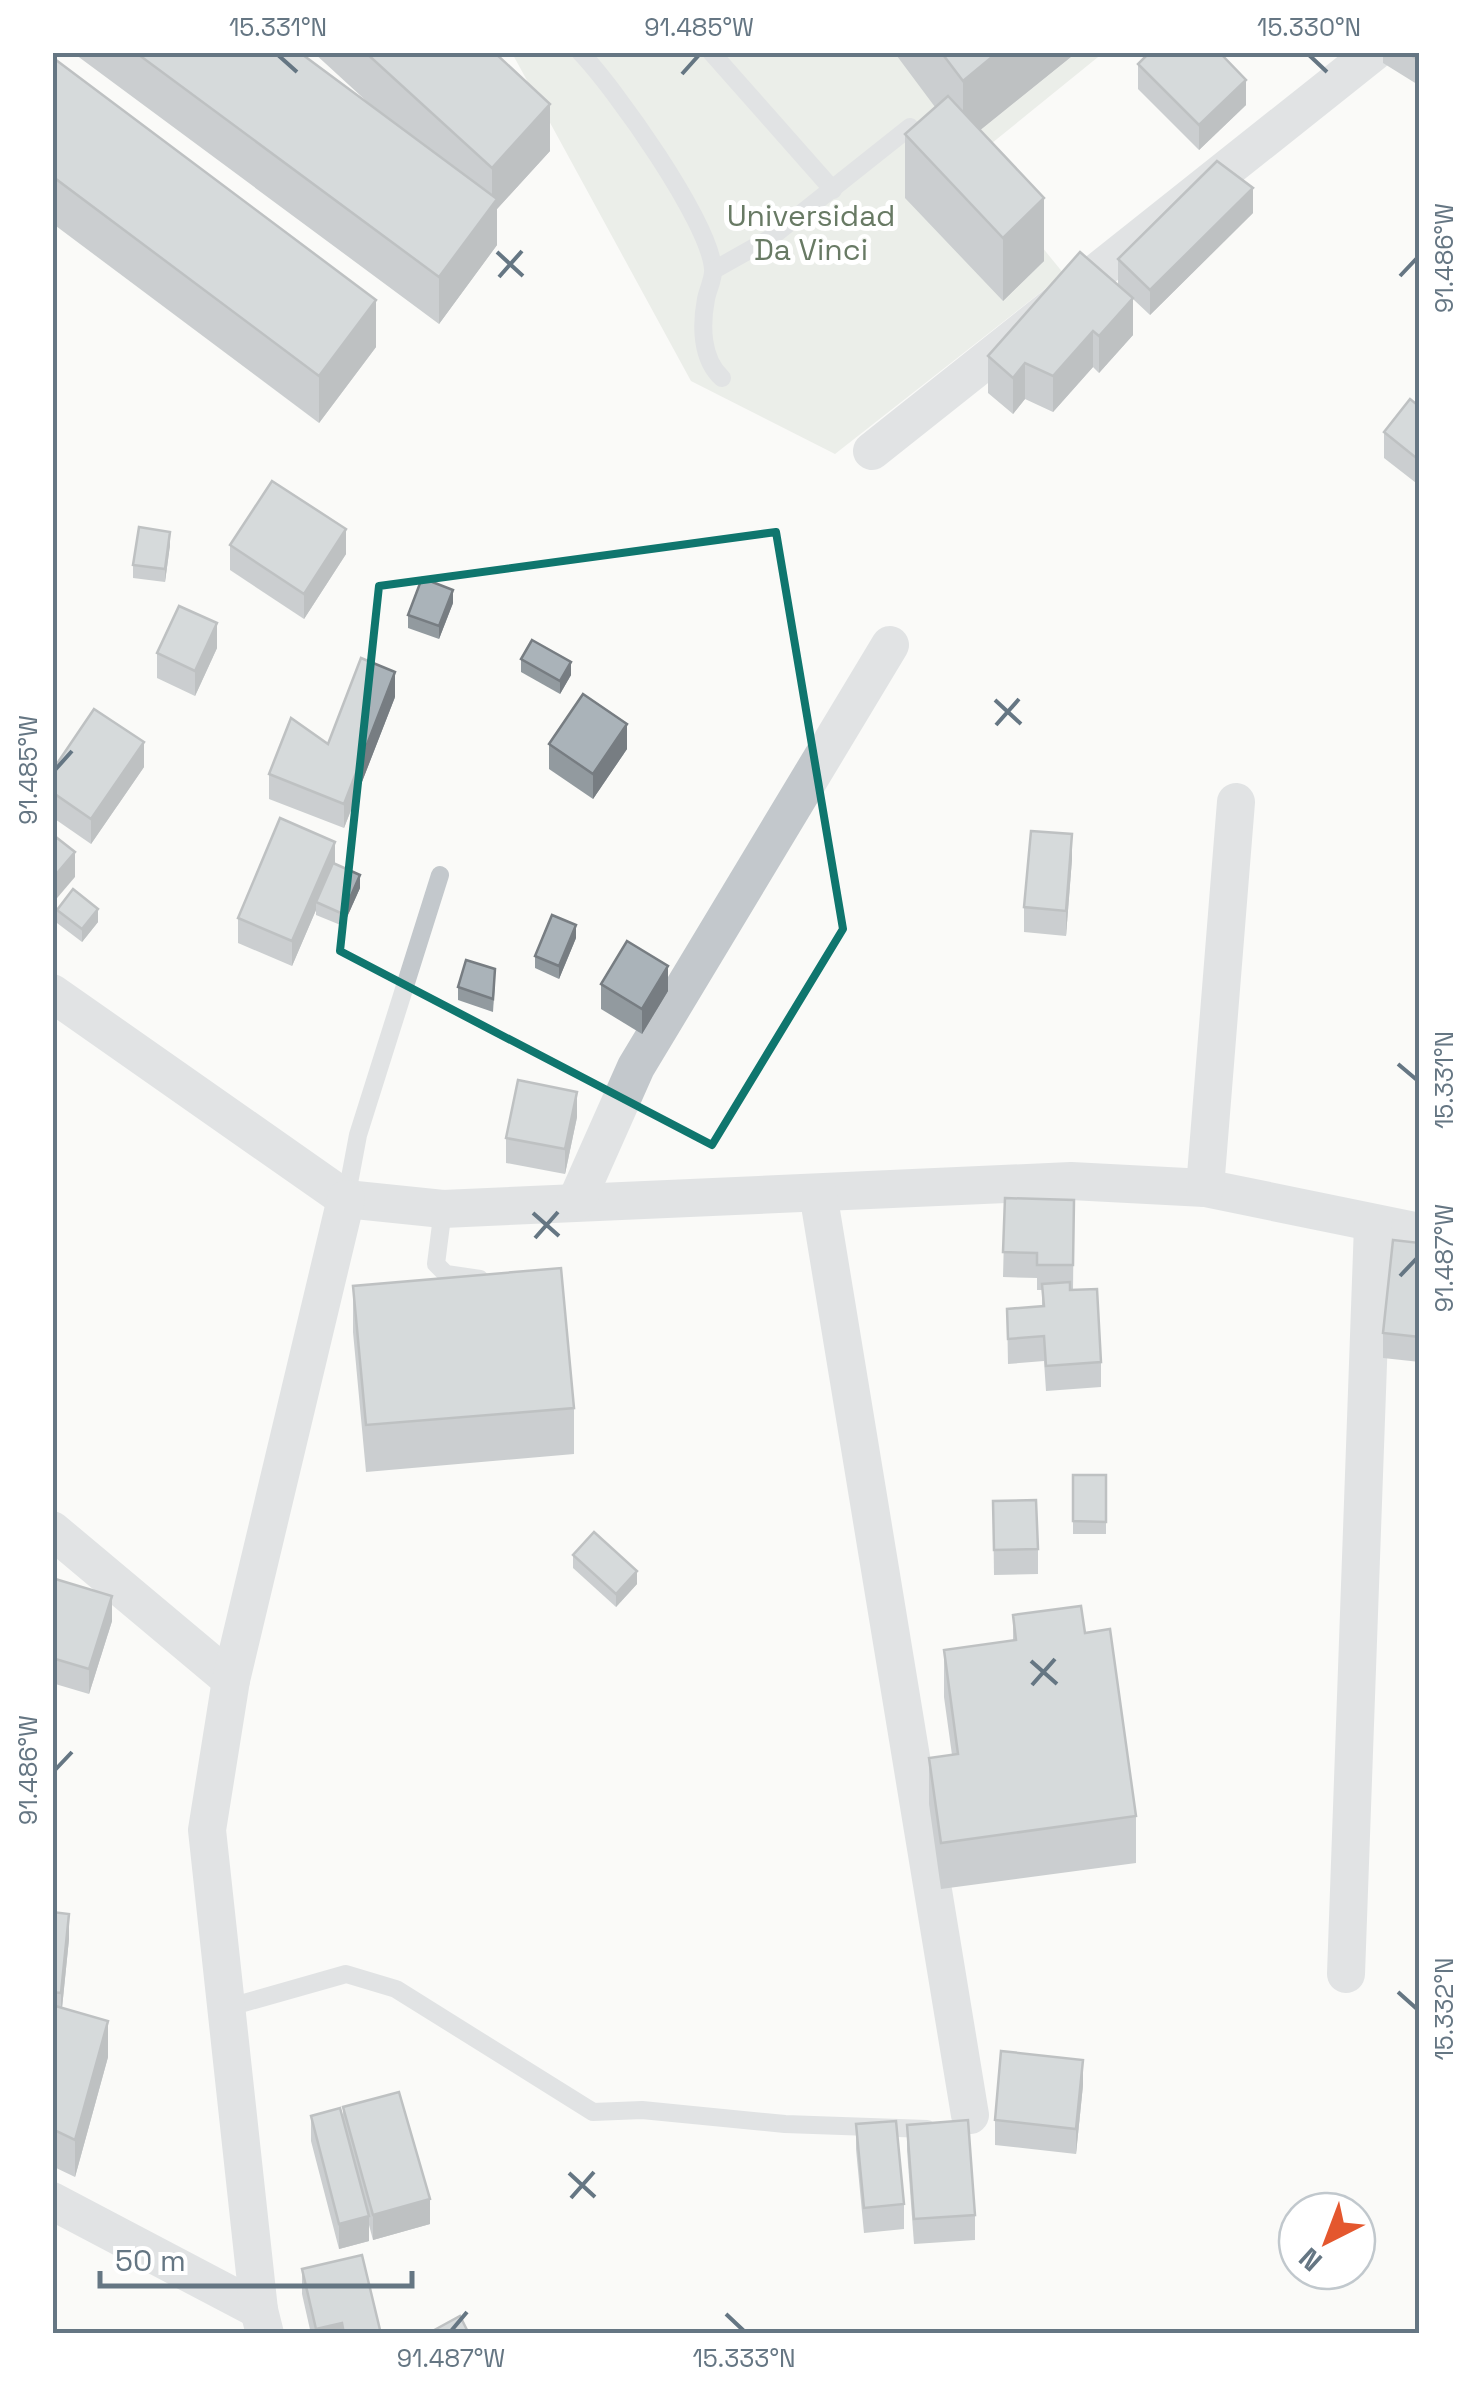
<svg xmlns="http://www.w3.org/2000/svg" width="1472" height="2386" viewBox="0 0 1472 2386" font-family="'Space Grotesk',sans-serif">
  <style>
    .green { fill: #dadfd7 }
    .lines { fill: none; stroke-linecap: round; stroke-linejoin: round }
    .lane { stroke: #c3c8cc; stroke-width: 18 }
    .street { stroke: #c3c8cc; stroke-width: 38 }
    .wall { fill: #929a9f }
    .shaded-wall { fill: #777d82 }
    .building { fill: #aab3b9; stroke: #777d82; stroke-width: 2.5 }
    .marked { fill: none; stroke: #0f766e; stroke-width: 8; stroke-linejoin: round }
    .ticks { fill: none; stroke: #657683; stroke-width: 4 }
    .labels { text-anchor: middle; stroke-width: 10; stroke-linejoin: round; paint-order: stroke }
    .park-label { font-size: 30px; fill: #687a64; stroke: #fff }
    .neatline { fill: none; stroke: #657683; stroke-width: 4 }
    .ticks-label { font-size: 25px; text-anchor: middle; fill: #657683 }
  </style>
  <rect width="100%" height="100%" fill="#fafaf8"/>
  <polygon class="green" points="512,53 1103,53 971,160 1064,274 835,454 691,381"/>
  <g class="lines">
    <g class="lane">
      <path d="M580 52C614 87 710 222 713 269 714 278 708 289 706 299 701 325 701 359 722 378"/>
      <polyline points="711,52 833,190"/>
      <polyline points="714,270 769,239 910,127"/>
      <polyline points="346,1199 358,1135 440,875"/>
      <polyline points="443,1209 436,1264 446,1274 480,1279"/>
      <polyline points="226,2008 346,1974 396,1989 593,2112 642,2110 785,2124 927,2129"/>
    </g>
    <g class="street">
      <polyline points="872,451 1374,52"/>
      <polyline points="52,993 346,1199 443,1209 1071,1181 1205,1188 1420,1232"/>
      <polyline points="1205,1188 1236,802"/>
      <polyline points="818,1193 970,2115"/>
      <polyline points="576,1202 636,1067 890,645"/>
      <polyline points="52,1530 231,1680"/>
      <polyline points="1346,1974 1373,1225"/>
      <polyline points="52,2201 259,2310"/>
      <polyline points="265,2334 259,2310 207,1830 231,1680 346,1199"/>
    </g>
  </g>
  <g class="wall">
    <polygon points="72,52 299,52 374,108 313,52 494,52 550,151 497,209 497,245 439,324"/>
    <polygon points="894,52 1077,52 980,130 1044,261 1003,301 905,198 905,134 935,107"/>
    <polygon points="1383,52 1420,52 1420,86 1383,63"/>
    <polygon points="52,57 376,347 319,423 52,223"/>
    <polygon points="1138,64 1246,105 1199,150 1138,89"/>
    <polygon points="1253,213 1150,315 1133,299 1133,335 1099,373 1093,367 1053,412 1025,399 1013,414 988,393 988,356 1118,284 1118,259"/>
    <polygon points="1420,407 1420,486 1384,458 1384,432"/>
    <polygon points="170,545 165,582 133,578 133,565"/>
    <polygon points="230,545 346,554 304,619 230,570"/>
    <polygon points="453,603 439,639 408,628 408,615"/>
    <polygon points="217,648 195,696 157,678 157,653"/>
    <polygon points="521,659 571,675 560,694 521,672"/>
    <polygon points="395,697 344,828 269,799 269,774 328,744"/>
    <polygon points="549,744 627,749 593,799 549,769"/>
    <polygon points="144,767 91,844 52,817 52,771"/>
    <polygon points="1072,859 1066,936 1024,932 1024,907"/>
    <polygon points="335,864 360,888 343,926 316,915 316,910 292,966 238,943 238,918"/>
    <polygon points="57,910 98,922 82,942 57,923"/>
    <polygon points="576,938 559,979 535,968 535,956"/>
    <polygon points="495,982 493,1012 458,1000 458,987"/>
    <polygon points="601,984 668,991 642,1034 601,1009"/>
    <polygon points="577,1117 565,1174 506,1163 506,1138"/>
    <polygon points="1005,1198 1074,1200 1073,1290 1101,1362 1101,1387 1046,1391 1044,1361 1008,1364 1007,1309 1042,1306 1042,1290 1037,1290 1037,1278 1003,1277"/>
    <polygon points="1420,1243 1420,1362 1383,1358 1383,1333"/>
    <polygon points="353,1286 574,1408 574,1454 366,1472 353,1332"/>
    <rect x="1073" y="1475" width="33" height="59"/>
    <polygon points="993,1501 1038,1549 1038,1574 994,1575"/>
    <polygon points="573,1555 637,1584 616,1607 573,1568"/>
    <polygon points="52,1578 112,1621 89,1694 52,1683"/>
    <polygon points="1013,1615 1085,1633 1136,1816 1136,1863 941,1889 929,1804 929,1758 952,1755 944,1697 944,1650 1013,1641"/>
    <polygon points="52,1912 69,1939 62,2008 108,2057 75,2177 52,2166"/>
    <polygon points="1083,2085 1076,2154 995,2145 995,2120"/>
    <polygon points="343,2107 430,2224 373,2240 369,2225 369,2241 339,2249 311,2141 311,2116 343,2119"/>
    <polygon points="856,2124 904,2204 904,2229 864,2233 856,2149"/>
    <polygon points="907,2125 975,2215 975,2240 914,2244 907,2150"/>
    <polygon points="302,2269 381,2334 311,2334 302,2294"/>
  </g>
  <g class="shaded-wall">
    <polygon points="998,52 1077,52 963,144 963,81"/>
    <polygon points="1246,80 1246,105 1199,150 1199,125"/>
    <polygon points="550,104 550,151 497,209 497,245 439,324 439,277 492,205 492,168"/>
    <polygon points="1253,188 1253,213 1150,315 1150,290"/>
    <polygon points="1044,198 1044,261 1003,301 1003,238"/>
    <polygon points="1133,298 1133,335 1099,373 1099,336"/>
    <polygon points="376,300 376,347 319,423 319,376"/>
    <polygon points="1093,331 1093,367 1053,412 1053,376"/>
    <polygon points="1025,363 1025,399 1013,414 1013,378"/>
    <polygon points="346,529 346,554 304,619 304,594"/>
    <polygon points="170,532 170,545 165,582 165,569"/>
    <polygon points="453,590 453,603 439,639 439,626"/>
    <polygon points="217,623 217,648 195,696 195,671"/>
    <polygon points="571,662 571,675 560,694 560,681"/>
    <polygon points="395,672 395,697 344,828 344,804"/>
    <polygon points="627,724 627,749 593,799 593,774"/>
    <polygon points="144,742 144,767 91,844 91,819"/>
    <polygon points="1072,834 1072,859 1066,936 1066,911"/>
    <polygon points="335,842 335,867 316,902 316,910 292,966 292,941"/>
    <polygon points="75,852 75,877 52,904 52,879"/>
    <polygon points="360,875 360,888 343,926 343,914"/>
    <polygon points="98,909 98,922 82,942 82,929"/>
    <polygon points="576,925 576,938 559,979 559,966"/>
    <polygon points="668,966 668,991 642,1034 642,1009"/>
    <polygon points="577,1092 577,1117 565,1174 565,1149"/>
    <polygon points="637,1571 637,1584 616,1607 616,1594"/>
    <polygon points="112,1596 112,1621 89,1694 89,1669"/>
    <polygon points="69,1914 69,1939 61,2018 61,1993"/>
    <polygon points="108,2021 108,2057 75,2177 75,2140"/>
    <polygon points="1083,2060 1083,2085 1076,2154 1076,2129"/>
    <polygon points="430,2199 430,2224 373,2240 373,2215"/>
    <polygon points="369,2216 369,2241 339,2249 339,2224"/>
    <polygon points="342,2323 342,2334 316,2334 316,2329"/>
  </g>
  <g class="building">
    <polygon points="135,52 299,52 497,199 439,277"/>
    <polygon points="365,52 494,52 550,104 492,168"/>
    <polygon points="941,52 998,52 963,81"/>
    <polygon points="1150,52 1219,52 1246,80 1199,125 1138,64"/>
    <polygon points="1406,52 1420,52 1420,61"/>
    <polygon points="52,57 376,300 319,376 52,176"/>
    <polygon points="948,96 1044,198 1003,238 905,134"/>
    <polygon points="1217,161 1253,188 1150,290 1118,259"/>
    <polygon points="1080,252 1133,298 1099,336 1093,331 1053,376 1025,363 1013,378 988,356"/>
    <polygon points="1410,399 1420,407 1420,461 1384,432"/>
    <polygon points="272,481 346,529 304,594 230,545"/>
    <polygon points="139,527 170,532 165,569 133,565"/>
    <polygon points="422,578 453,590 439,626 408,615"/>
    <polygon points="179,606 217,623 195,671 157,653"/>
    <polygon points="532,640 571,662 560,681 521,659"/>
    <polygon points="361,658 395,672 344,804 269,774 291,718 328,744"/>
    <polygon points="583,694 627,724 593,774 549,744"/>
    <polygon points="94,709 144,742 91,819 52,792 52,771"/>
    <polygon points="280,818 335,842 292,941 238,918"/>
    <polygon points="1031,831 1072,834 1066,911 1024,907"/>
    <polygon points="52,834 75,852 52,879"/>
    <polygon points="333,863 360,875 343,914 316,902"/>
    <polygon points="73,889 98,909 82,929 57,910"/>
    <polygon points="552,915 576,925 559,966 535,956"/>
    <polygon points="627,941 668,966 642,1009 601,984"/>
    <polygon points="466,960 495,969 493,999 458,987"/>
    <polygon points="518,1080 577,1092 565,1149 506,1138"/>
    <polygon points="1005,1198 1074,1200 1073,1265 1037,1265 1037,1253 1003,1252"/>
    <polygon points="1393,1240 1420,1243 1420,1337 1383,1333"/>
    <polygon points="561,1268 574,1408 366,1425 353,1286"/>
    <polygon points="1070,1282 1070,1290 1097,1289 1101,1362 1046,1366 1044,1336 1008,1339 1007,1309 1044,1306 1042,1284"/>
    <polygon points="1073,1475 1106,1475 1106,1522 1073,1521"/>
    <polygon points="1036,1500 1038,1549 994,1550 993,1501"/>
    <polygon points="594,1532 637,1571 616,1594 573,1555"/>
    <polygon points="52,1578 112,1596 89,1669 52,1658"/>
    <polygon points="1081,1606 1085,1633 1110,1629 1136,1816 941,1843 929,1758 958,1754 944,1650 1016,1640 1013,1615"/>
    <polygon points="52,1912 69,1914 61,1993 52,1992"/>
    <polygon points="52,2005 108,2021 75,2140 52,2129"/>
    <polygon points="1001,2051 1083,2060 1076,2129 995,2120"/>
    <polygon points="399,2092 430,2199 373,2215 343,2107"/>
    <polygon points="340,2108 369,2216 339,2224 311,2116"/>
    <polygon points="968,2120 975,2215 914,2219 907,2125"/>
    <polygon points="896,2121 904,2204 864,2208 856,2124"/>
    <polygon points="362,2255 381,2334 344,2334 342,2323 316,2329 302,2269"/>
    <polygon points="460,2316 469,2334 427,2334"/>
  </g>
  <path d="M0 0H1472V2386H0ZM776 532 843 929 712 1145 340 951 379 586Z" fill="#fafaf8" fill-opacity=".55" fill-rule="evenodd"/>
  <path class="marked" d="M776 532 843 929 712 1145 340 951 379 586Z"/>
  <path class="ticks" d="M278 55 297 72M1309 55 1327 72M682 74 699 55M497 252 523 276M1400 276 1417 258M499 277 522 251M995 700 1021 724M996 725 1019 699M55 770 72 751M1398 1064 1417 1080M533 1213 559 1236M535 1238 558 1212M1400 1276 1417 1258M1031 1661 1057 1684M1032 1685 1055 1659M55 1770 72 1752M1398 1992 1417 2009M569 2173 595 2197M571 2198 594 2172M726 2314 744 2331M451 2331 467 2312"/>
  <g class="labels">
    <g class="park-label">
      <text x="811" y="226">Universidad<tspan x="811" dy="34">Da Vinci</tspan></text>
    </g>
  </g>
  <rect width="1472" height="2386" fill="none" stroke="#ffffff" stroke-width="110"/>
  <g transform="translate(1327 2241) rotate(222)"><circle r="48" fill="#ffffff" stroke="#c1c8cd" stroke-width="2.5"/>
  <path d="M0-8L18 38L0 25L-18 38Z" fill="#e4572e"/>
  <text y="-15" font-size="28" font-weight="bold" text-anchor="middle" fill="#657683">N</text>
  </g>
  <path d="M100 2271v15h312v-15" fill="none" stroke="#657683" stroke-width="5"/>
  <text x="115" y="2271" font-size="30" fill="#657683" stroke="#ffffff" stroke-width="8" paint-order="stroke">50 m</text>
  <rect x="55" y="55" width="1362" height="2276" class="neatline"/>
  <g class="ticks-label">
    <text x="278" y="36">15.331°N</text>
    <text x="699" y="36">91.485°W</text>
    <text x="1309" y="36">15.330°N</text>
    <text transform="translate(1444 258) rotate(-90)" y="9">91.486°W</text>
    <text transform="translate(28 770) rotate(-90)" y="9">91.485°W</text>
    <text transform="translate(1444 1080) rotate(-90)" y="9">15.331°N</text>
    <text transform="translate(1444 1258) rotate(-90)" y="9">91.487°W</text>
    <text transform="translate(28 1770) rotate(-90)" y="9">91.486°W</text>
    <text transform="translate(1444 2009) rotate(-90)" y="9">15.332°N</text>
    <text x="451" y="2367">91.487°W</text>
    <text x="744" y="2367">15.333°N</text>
  </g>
</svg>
